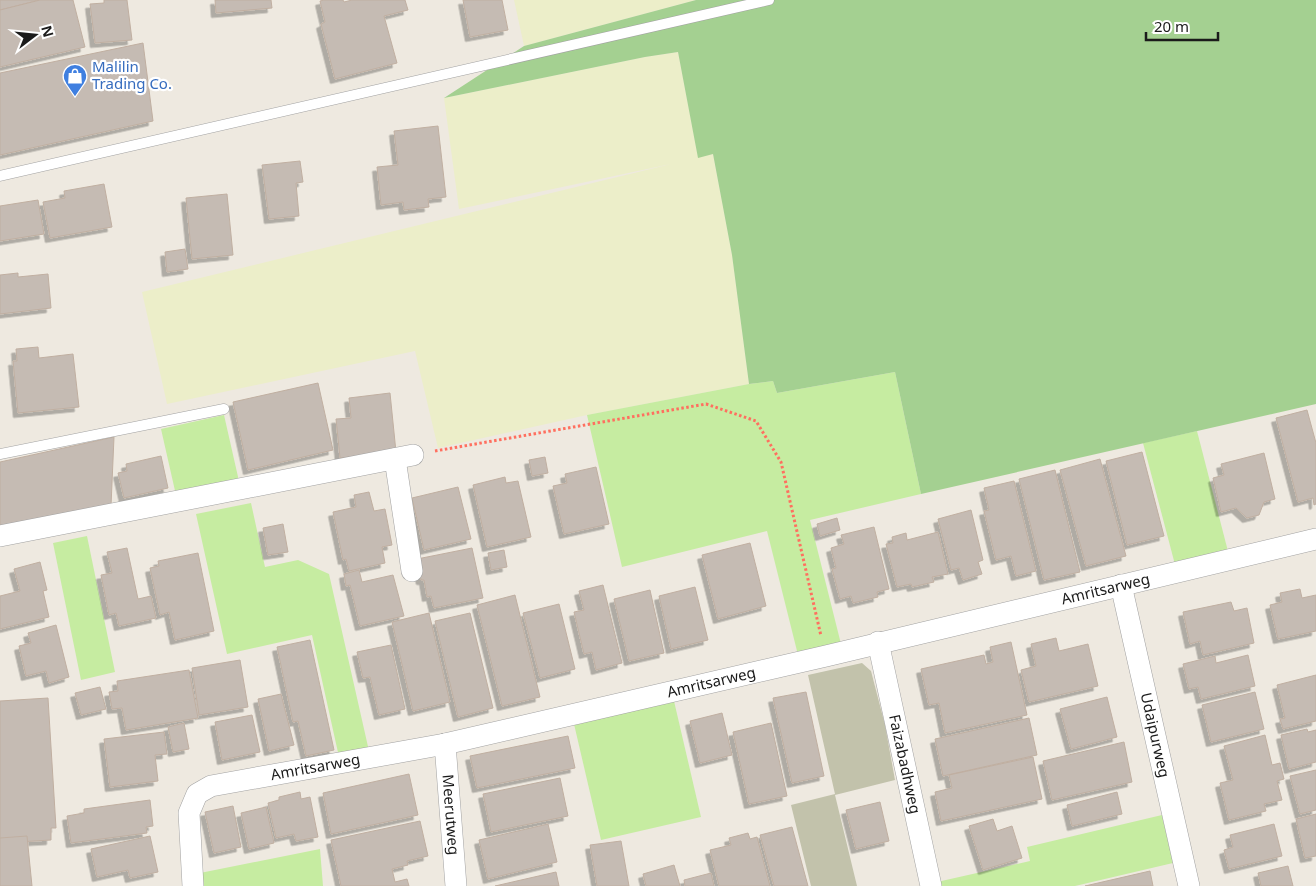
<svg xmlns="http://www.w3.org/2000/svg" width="1316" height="886" viewBox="0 0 1316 886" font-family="'Noto Sans',sans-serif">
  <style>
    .construction { fill: #c2c2ab }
    .farmland { fill: #eceec9 }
    .grass { fill: #c6eca1 }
    .forest { fill: #a4d091 }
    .building { fill: #c5bbb3; stroke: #c0afa1; filter: url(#shadow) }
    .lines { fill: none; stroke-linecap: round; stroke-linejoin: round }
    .lane-casing { stroke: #a2a2a2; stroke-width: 11 }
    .street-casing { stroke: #a2a2a2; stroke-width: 22 }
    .path { stroke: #ff6f5f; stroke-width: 3; stroke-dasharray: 2.5 2.5; stroke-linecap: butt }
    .lane { stroke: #fff; stroke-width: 10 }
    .street { stroke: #fff; stroke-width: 21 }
    .labels { text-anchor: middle; stroke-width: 4.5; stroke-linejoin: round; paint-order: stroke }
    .shop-label { font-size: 15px; fill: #366cbe; stroke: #fff; text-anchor: start }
    .street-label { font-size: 15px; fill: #1b1b1b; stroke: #fff }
  </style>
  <defs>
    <filter id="shadow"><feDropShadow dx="-4.5" dy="4.5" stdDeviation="0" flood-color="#0004"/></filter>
  </defs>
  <rect width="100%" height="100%" fill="#eee9e0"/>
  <polygon class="construction" points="862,663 871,671 885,725 895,780 835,795 857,886 811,886 791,805 835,794 808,675"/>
  <g class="farmland">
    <polygon points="514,0 696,0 524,46"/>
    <polygon points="678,52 698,157 713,154 732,255 749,384 587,415 438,448 415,351 167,404 142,292 671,164 459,209 444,98 645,57"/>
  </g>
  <g class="grass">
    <polygon points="895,372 921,494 810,520 842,648 799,659 767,531 622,567 587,415 749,384 773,381 777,393"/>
    <polygon points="224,415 241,490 178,504 161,429"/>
    <polygon points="1197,431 1231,563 1178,576 1143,443"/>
    <polygon points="251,503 265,567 298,560 329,574 369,751 339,757 312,635 227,654 196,514"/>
    <polygon points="87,536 115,672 81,680 53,543"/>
    <polygon points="674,701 701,817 601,840 574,724"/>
    <polygon points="1162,815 1173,863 1075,886 938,886 937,882 1030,861 1027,847"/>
    <polygon points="320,849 323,886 201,886 200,873"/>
  </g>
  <polygon class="forest" points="696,0 1316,0 1316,404 921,494 895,372 777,393 773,381 749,384 732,255 713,154 698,158 678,52 645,57 444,98 524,46"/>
  <g class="building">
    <polygon points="0,0 40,0 0,10"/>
    <polygon points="40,0 73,0 85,47 0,67 0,10"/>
    <polygon points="104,0 127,0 132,40 95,43 90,4 104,3"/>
    <polygon points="215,0 271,0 272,8 216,13"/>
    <polygon points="324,0 343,0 344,2 352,0 405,0 408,10 384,16 397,63 335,79 321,24 325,22 320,1"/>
    <polygon points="463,0 502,0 508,30 470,37"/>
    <polygon points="143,43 153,121 0,155 0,73"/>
    <polygon points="438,126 446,197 428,199 429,207 404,210 403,202 381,205 377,167 398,165 394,131"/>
    <polygon points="300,161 303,182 296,183 299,216 269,219 262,165"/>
    <polygon points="104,184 112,227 50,238 43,202 65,198 64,191"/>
    <polygon points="227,194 233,255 192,259 186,198"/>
    <polygon points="38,200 44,234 0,241 0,206"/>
    <polygon points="185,249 188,269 167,272 165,252"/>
    <polygon points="18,273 18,277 48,274 51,308 0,314 0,275"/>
    <polygon points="38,347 39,358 73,354 79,407 18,413 13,361 17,361 16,349"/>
    <polygon points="318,383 333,450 248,470 233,402"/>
    <polygon points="390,393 396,452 340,458 336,419 351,418 349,398"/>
    <polygon points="1307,410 1316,443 1316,504 1314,505 1313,498 1298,502 1276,418"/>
    <polygon points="114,437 111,506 0,530 0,462"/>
    <polygon points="1142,452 1164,536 1127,545 1106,461"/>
    <polygon points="1264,453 1275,499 1264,502 1259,515 1247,518 1236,508 1221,512 1213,478 1224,475 1221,464"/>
    <polygon points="161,456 168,488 124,498 118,473 127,471 126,464"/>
    <polygon points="545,457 548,473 532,476 529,460"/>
    <polygon points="1100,459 1126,556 1086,566 1060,470"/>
    <polygon points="596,467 609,524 564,534 553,486 567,483 565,474"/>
    <polygon points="1055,470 1080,572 1044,580 1019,479"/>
    <polygon points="505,477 506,483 518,481 531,537 487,547 473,485"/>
    <polygon points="1014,481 1036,571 1016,576 1011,556 996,560 984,511 989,510 984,488"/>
    <polygon points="458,487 471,539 424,550 412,498"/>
    <polygon points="369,492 374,511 385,509 392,545 382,547 385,563 349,571 346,559 343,560 333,512 356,507 354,495"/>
    <polygon points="971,510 983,560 978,562 982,574 963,580 959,568 951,570 938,519"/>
    <polygon points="837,518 840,530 820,536 817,524"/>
    <polygon points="283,524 288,552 268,555 263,528"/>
    <polygon points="874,527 889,589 877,592 878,597 853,603 851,596 840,599 832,569 836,568 831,548 844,544 841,535"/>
    <polygon points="938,532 948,574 932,577 934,582 912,587 911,584 897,587 886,544 893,543 892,537 906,533 907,540"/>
    <polygon points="750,543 766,606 718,619 702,555"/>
    <polygon points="127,548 138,599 151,596 156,618 119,626 116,613 109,615 101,575 112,573 107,552"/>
    <polygon points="472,548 483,598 434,608 431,596 427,597 424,580 421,580 417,559"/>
    <polygon points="504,550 507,567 491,570 488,553"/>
    <polygon points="198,553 214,631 175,640 169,612 160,615 150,568 159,566 158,561"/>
    <polygon points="40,562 47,590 43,591 49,617 0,629 0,596 20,591 14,569"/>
    <polygon points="359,570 362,582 393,575 404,616 360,626 350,585 346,586 344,574"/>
    <polygon points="603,585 622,663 596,670 592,652 584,654 574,612 584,610 579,591"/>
    <polygon points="695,587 708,640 671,649 659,596"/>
    <polygon points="1300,589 1302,598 1316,595 1316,631 1278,639 1270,605 1282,602 1280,593"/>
    <polygon points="650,590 664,653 629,661 614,599"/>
    <polygon points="515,595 540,697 502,706 477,605"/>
    <polygon points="1231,602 1234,611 1247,608 1254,643 1203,655 1200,641 1190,644 1183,612"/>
    <polygon points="559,604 575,669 540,678 523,613"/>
    <polygon points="429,613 450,702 413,711 392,622"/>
    <polygon points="470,613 493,708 458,717 435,621"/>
    <polygon points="56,625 69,677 49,683 46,671 26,676 19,646 31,643 28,633"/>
    <polygon points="1056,638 1059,651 1088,644 1098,686 1029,702 1021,670 1036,666 1031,644"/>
    <polygon points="310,640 334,750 306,756 298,721 293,722 277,647"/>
    <polygon points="1011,642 1027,715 945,733 939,703 929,705 921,669 984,655 986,664 993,662 990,647"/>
    <polygon points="391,645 405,709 379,715 370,677 363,678 357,652"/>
    <polygon points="1248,655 1255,686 1201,699 1198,687 1189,689 1183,664 1215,656 1216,663"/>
    <polygon points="240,660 248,707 199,715 192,668"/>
    <polygon points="189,670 198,718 126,730 122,708 112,709 109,692 118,691 117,681"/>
    <polygon points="1316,675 1316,721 1283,729 1280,719 1285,718 1277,685"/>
    <polygon points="100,687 106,709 81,715 75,693"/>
    <polygon points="806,692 824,776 792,783 773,698"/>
    <polygon points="1255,692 1264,729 1211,742 1202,705"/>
    <polygon points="281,694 294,745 269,751 258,699"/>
    <polygon points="1107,697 1117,737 1071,749 1060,709"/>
    <polygon points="48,698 56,828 51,828 51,840 0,843 0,701"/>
    <polygon points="722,713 732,755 700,763 690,721"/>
    <polygon points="252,715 260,752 222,760 215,722"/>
    <polygon points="1029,718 1037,755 943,776 935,739"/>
    <polygon points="184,723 189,749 173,752 168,727"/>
    <polygon points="771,723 787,796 749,804 733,732"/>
    <polygon points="1307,729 1308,732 1316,730 1316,762 1289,769 1281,735"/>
    <polygon points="164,732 167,754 155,755 158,781 110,787 104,739"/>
    <polygon points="1265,735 1272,765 1280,763 1284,779 1277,781 1282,800 1264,804 1266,811 1229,820 1220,783 1233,780 1224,746"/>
    <polygon points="568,736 575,768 477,788 470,756"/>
    <polygon points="1124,742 1132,782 1052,800 1043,761"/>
    <polygon points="1033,757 1042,799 941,821 935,792 952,788 949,775"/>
    <polygon points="1316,770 1316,810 1300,814 1290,776"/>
    <polygon points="409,774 418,815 331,834 323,793"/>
    <polygon points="560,778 568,816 491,832 483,794"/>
    <polygon points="300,792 301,799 310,797 318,837 296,841 294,834 276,838 268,803 279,800 279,797"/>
    <polygon points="1117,792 1122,814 1072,826 1067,805"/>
    <polygon points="150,800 153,826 146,827 147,833 71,843 67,816 84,813 84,809"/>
    <polygon points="880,802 889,841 856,849 846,810"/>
    <polygon points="233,806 241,847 214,853 205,812"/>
    <polygon points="266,807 274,843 249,849 241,813"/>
    <polygon points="1316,814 1316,856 1305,858 1296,819"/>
    <polygon points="993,819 997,831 1012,826 1022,858 983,870 969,826"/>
    <polygon points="420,821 428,856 407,861 408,865 392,869 395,882 407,879 409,886 341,886 331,840"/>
    <polygon points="548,824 557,862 488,879 479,840"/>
    <polygon points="1274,824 1282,856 1229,869 1224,850 1233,847 1230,835"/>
    <polygon points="792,827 808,886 774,886 760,835"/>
    <polygon points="748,833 750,839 757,837 770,886 719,886 710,850 731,845 729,838"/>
    <polygon points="27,836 32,886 0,886 0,838"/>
    <polygon points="150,836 158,872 130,878 128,870 97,877 91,849"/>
    <polygon points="621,841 629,886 597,886 590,845"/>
    <polygon points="674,865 680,886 646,886 643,874"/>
    <polygon points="1288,866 1293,886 1261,886 1258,873"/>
    <polygon points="1150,871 1153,886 1085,886"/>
    <polygon points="556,872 559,886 495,886"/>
    <polygon points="711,873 714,886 685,886 684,880"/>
  </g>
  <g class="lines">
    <g class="lane-casing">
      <g id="lane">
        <path d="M0 176C257 119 512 57 769 0"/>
        <polyline points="0,454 224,409"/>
      </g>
    </g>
    <g class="street-casing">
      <g id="street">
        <polyline points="395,459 412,571"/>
        <polyline points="0,536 413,455"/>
        <path id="s1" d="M1121 585 1189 886"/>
        <path id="s2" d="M878 642 931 886"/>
        <path id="s3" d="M445 744 456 886"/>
        <path id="s4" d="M193 886 189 813 197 794 211 786 445 744 826 656 1316 539"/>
      </g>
    </g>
    <polyline class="path" points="435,451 706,404 756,421 781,462 821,636"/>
    <use href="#lane" class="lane"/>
    <use href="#street" class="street"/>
  </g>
  <defs>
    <g id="shop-pin" transform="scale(1.25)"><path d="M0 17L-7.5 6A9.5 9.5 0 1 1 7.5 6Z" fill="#3f7fe0" stroke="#fff"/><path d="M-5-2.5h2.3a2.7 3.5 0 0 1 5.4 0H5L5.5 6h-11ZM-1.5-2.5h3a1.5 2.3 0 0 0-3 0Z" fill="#fff"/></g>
  </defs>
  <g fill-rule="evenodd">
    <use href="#shop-pin" x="75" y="76"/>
  </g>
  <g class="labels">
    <g class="shop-label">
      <text x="92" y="72">Malilin<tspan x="92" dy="17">Trading Co.</tspan></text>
    </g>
    <g class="street-label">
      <text dy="5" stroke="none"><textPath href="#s4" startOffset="1026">Amritsarweg</textPath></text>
      <text dy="5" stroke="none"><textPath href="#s4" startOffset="621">Amritsarweg</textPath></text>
      <text dy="5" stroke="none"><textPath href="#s1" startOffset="154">Udaipurweg</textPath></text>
      <text dy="5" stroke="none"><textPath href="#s2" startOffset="125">Faizabadhweg</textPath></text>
      <text dy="5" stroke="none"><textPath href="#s4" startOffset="216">Amritsarweg</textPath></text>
      <text dy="5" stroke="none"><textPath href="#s3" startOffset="71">Meerutweg</textPath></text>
    </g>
  </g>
  <g transform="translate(35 35) rotate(74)" stroke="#ffffff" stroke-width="4" paint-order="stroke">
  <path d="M0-4L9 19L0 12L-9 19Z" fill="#1b1b1b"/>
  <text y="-8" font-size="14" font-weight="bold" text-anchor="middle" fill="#1b1b1b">N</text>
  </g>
  <path d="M1146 32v8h72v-8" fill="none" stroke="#1b1b1b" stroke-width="2.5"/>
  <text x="1154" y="32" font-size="15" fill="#1b1b1b" stroke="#ffffff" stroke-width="4" paint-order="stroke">20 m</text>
</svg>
